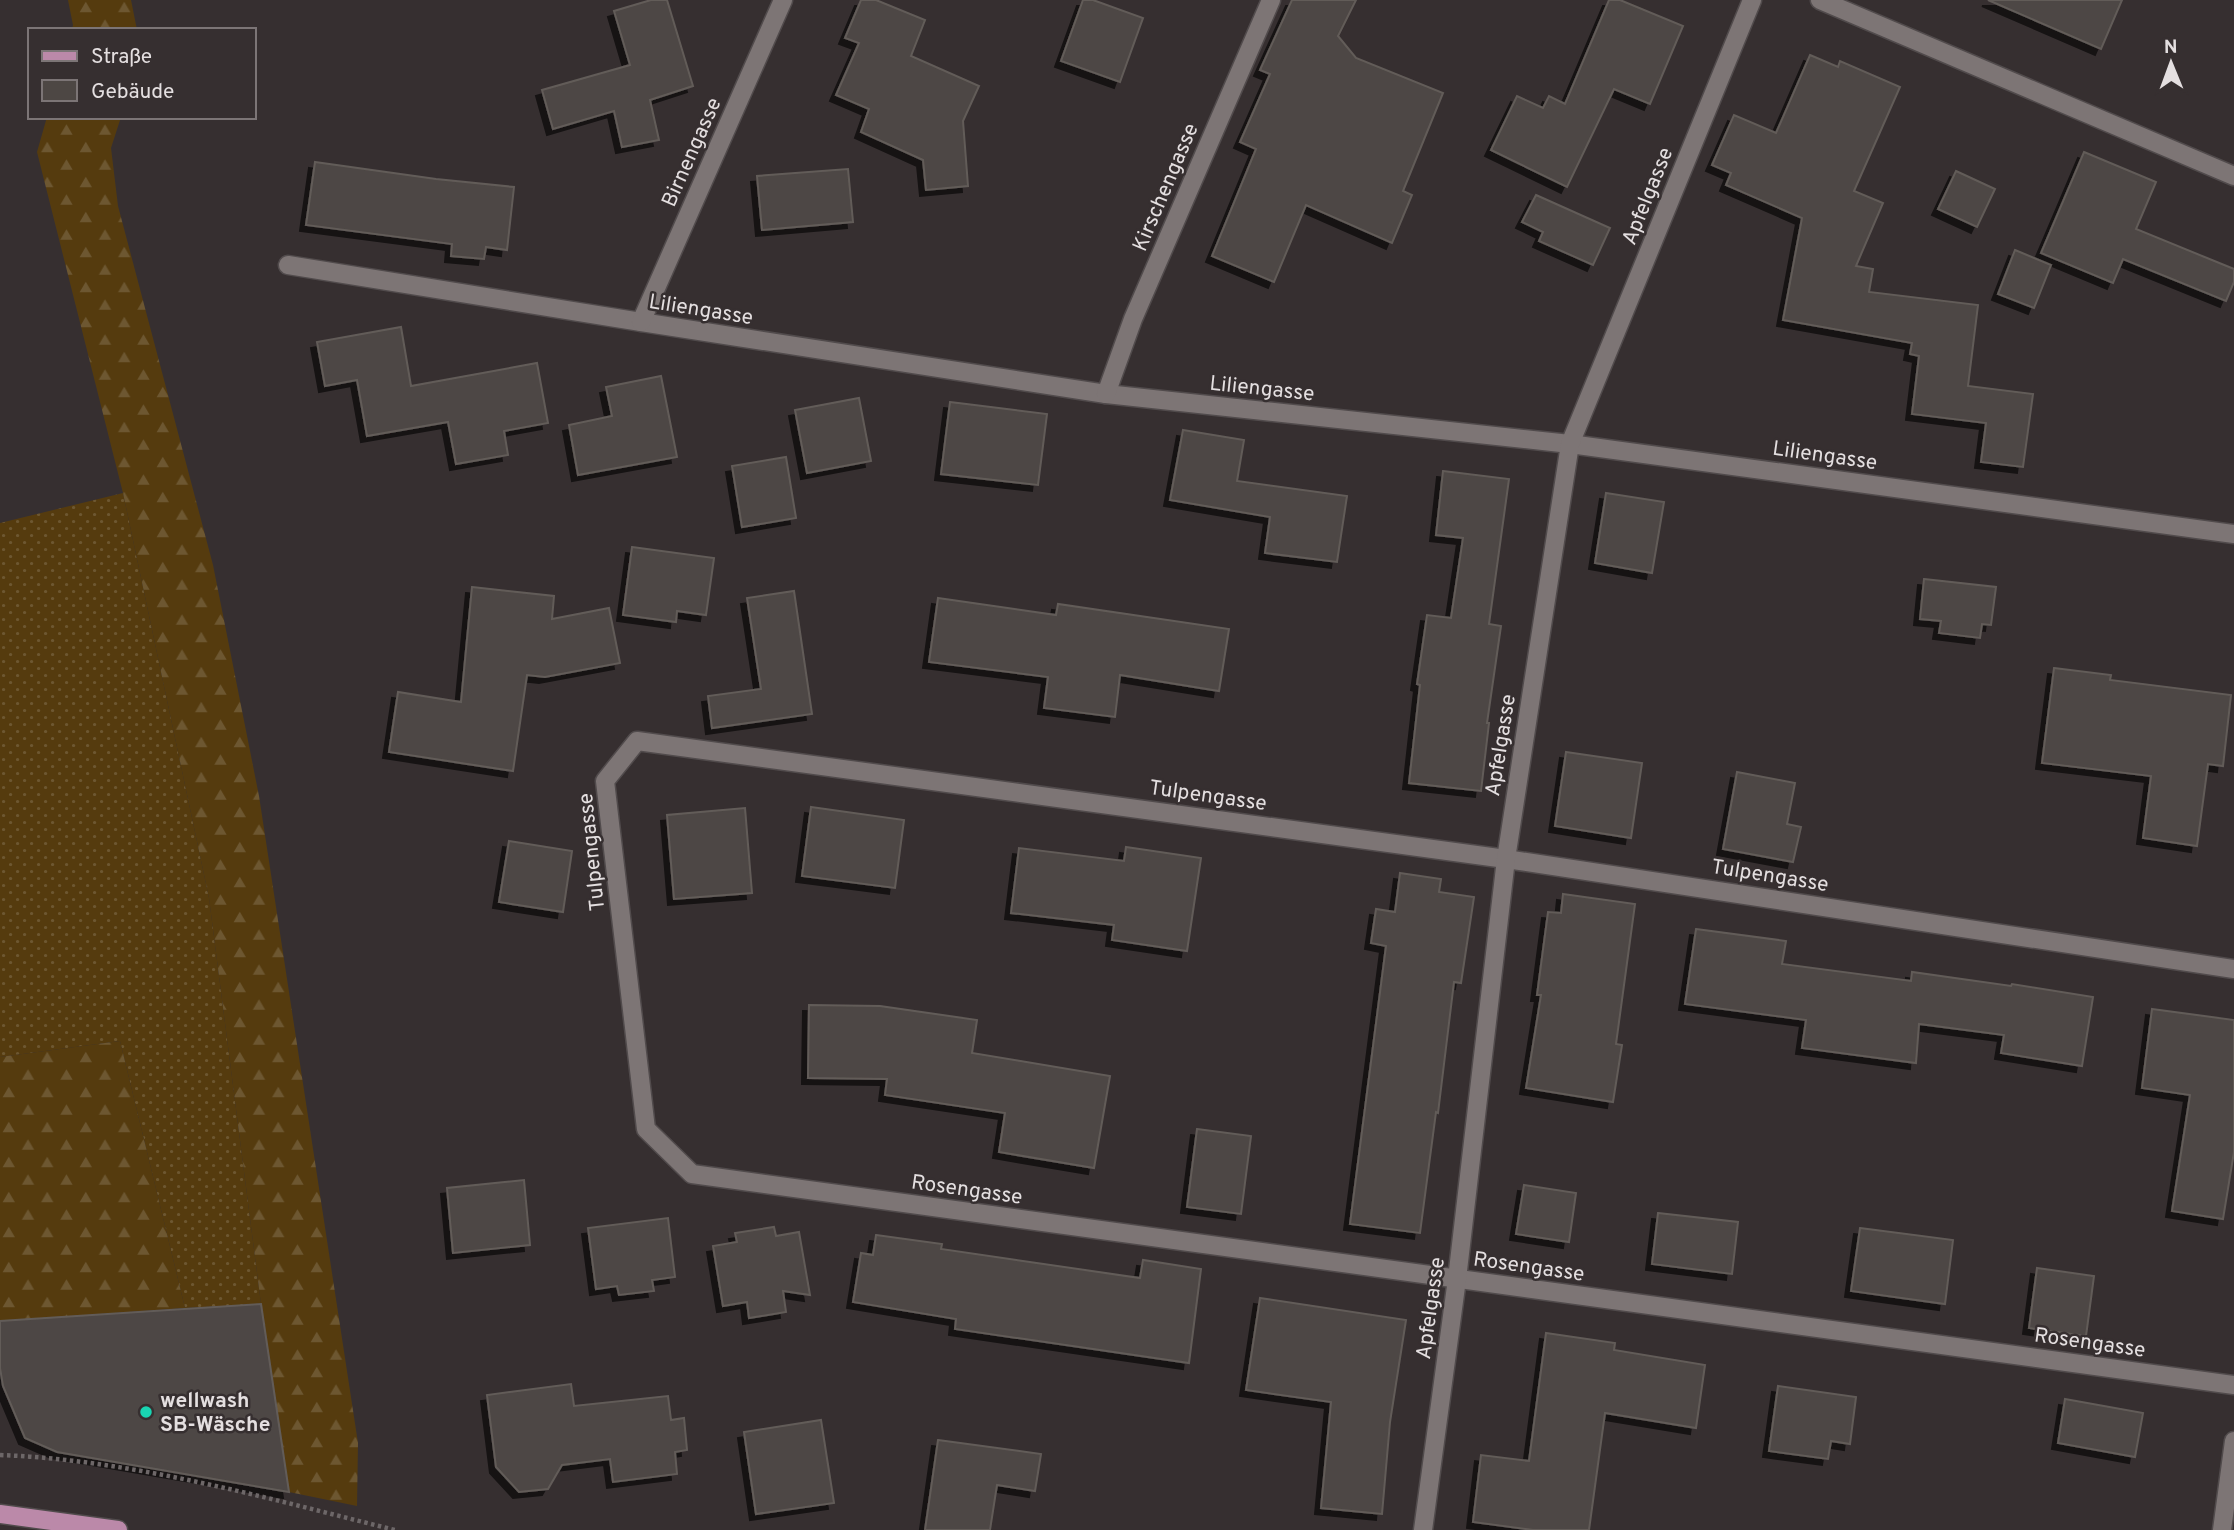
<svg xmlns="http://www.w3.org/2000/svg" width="2234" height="1530" viewBox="0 0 2234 1530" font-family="Overpass,sans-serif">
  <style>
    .grass { fill: url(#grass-dots) }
    .forest { fill: url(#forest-firs) }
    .building { fill: #4d4744; stroke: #625c59; stroke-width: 2; filter: url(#shadow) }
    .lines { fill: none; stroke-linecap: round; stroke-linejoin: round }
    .minor-casing { stroke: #514b4c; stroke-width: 21 }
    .primary-casing { stroke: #514b4c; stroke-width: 21 }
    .path { stroke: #6d6768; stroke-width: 4.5; stroke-dasharray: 3.5 3.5; stroke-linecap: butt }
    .minor { stroke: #7d7575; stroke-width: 18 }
    .primary { stroke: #bb89a9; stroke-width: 18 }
    .poi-dot { fill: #19d5b2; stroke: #362f30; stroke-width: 2.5 }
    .labels { text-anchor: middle; stroke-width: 5; stroke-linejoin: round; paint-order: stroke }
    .street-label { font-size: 21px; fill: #e4dfe0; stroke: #362f30 }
    .poi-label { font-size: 21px; font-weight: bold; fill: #e4dfe0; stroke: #362f30; text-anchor: start }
  </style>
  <defs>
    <pattern id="grass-dots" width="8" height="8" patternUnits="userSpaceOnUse" patternTransform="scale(1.75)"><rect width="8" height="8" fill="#553b0e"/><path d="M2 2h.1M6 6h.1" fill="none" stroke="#6d5731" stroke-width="1.8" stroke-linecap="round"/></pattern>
    <pattern id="forest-firs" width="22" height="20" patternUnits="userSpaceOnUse" patternTransform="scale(1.75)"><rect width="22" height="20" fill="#553b0e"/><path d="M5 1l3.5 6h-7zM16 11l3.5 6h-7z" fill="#6d5731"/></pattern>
    <filter id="shadow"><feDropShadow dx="-6" dy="6" stdDeviation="0" flood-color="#0009"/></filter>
  </defs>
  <rect width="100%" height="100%" fill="#362f30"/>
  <polygon class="grass" points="123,493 209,898 261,1304 185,1308 120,1041 0,1057 0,523"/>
  <g class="forest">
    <polygon points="68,0 131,0 137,30 72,30 73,25"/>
    <polygon points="47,117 121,117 111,148 118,206 213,565 259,796 358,1443 357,1506 289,1492 261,1304 209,898 123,493 37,152"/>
    <polygon points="120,1041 185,1308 0,1321 0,1057"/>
  </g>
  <g class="building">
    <polygon points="651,0 667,0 693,86 650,100 659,140 622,147 614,111 553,129 542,90 630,65 614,11"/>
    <polygon points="861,0 876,0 925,20 911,56 979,86 963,121 968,186 926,190 923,160 861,132 869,109 836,95 859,43 845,38"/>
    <polygon points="1083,0 1093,0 1143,18 1120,82 1061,61"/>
    <polygon points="1292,0 1356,0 1338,36 1356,58 1443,93 1403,191 1412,195 1392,243 1306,205 1274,282 1212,256 1256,149 1240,142 1270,74 1260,70"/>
    <polygon points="1609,0 1620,0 1683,26 1650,104 1614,89 1567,187 1491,150 1517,96 1543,108 1549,96 1565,104"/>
    <polygon points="1988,0 2122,0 2101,49"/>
    <polygon points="1810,55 1838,67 1840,61 1900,87 1854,191 1883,203 1856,266 1873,269 1869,292 1978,305 1968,386 2033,394 2023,467 1981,462 1986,423 1912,414 1919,356 1910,354 1912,343 1783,320 1802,218 1726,185 1731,173 1712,165 1734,115 1776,133"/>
    <polygon points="2084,152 2156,182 2136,229 2234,269 2234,282 2226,301 2123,259 2113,283 2041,253"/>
    <polygon points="315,162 436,179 514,187 507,250 486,247 484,259 451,256 452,244 306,225"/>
    <polygon points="848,169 853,222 762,230 757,176"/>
    <polygon points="1956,171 1995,189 1977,227 1938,209"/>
    <polygon points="1536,195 1610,228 1593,265 1539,241 1543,232 1522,222"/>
    <polygon points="2015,250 2051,265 2034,308 1998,294"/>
    <polygon points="401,327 411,386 537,363 548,423 504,431 508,455 456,464 448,422 367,436 357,380 325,386 317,342"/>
    <polygon points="661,376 677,457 578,475 569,425 612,416 606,387"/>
    <polygon points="859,398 871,461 807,473 795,410"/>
    <polygon points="950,402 1047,414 1038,485 941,474"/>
    <polygon points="1183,430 1244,440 1237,481 1347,496 1337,562 1265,553 1270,517 1170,500"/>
    <polygon points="786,457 796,518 742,527 732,466"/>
    <polygon points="1443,471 1509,479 1489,624 1501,626 1487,723 1489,723 1481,791 1409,783 1420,685 1417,684 1427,615 1451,618 1463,538 1436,535"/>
    <polygon points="1606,493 1664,502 1652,573 1595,563"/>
    <polygon points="632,547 714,558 706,615 677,611 676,622 623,615"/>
    <polygon points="1924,579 1996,587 1991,625 1982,624 1980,638 1939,633 1941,621 1920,619"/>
    <polygon points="472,587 554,596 552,619 609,608 620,663 545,677 527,675 513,771 389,752 398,692 461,702"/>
    <polygon points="794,591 812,714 712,728 708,696 761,689 747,598"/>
    <polygon points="938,598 1056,615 1058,604 1229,629 1219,691 1120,675 1115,717 1044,708 1048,677 929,662"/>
    <polygon points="2054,668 2111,675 2110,680 2231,695 2223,766 2208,764 2197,846 2143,838 2151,776 2042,763"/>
    <polygon points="1566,752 1642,763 1631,838 1555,826"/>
    <polygon points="1737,772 1795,783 1787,824 1801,827 1793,862 1723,849"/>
    <polygon points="811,807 904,820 895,888 802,876"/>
    <polygon points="745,808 752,893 674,899 667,815"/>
    <polygon points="509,841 572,851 563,912 499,902"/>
    <polygon points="1126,847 1201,858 1187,951 1112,940 1114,925 1011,913 1019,848 1124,861"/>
    <polygon points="1400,873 1441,879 1439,892 1474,897 1461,983 1454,982 1438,1113 1436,1112 1420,1233 1350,1224 1386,946 1371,943 1376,909 1395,912"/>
    <polygon points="1563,894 1635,904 1616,1044 1622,1045 1613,1102 1526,1088 1541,995 1537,995 1548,912 1561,913"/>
    <polygon points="1696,929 1786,941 1782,964 1911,981 1912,972 2011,986 2012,984 2093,997 2082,1066 2001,1053 2004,1035 1919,1024 1916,1063 1802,1048 1806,1020 1685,1004"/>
    <polygon points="809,1005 880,1006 977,1020 972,1053 1110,1076 1094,1168 999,1152 1005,1113 885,1095 887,1079 808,1078"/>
    <polygon points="2152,1009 2234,1020 2234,1152 2223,1219 2172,1211 2190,1095 2142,1088"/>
    <polygon points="1197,1129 1251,1136 1241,1214 1187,1207"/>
    <polygon points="524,1180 530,1245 453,1253 447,1188"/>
    <polygon points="1524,1185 1576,1193 1569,1242 1516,1234"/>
    <polygon points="1658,1213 1738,1222 1732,1274 1652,1264"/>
    <polygon points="668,1218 675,1277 652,1280 654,1291 619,1295 617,1286 596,1289 588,1228"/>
    <polygon points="774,1227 776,1236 799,1232 810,1295 783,1291 786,1312 749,1318 747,1302 723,1306 713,1246 737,1242 735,1233"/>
    <polygon points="1860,1228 1953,1240 1945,1304 1851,1291"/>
    <polygon points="876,1235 942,1244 941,1249 1140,1278 1143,1260 1201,1269 1189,1363 955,1329 956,1319 853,1302 861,1253 873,1255"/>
    <polygon points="2037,1268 2094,1276 2086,1336 2029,1328"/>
    <polygon points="1260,1298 1406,1320 1390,1422 1382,1514 1321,1508 1331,1402 1246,1390"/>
    <polygon points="261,1304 289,1492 57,1452 25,1438 3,1386 0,1368 0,1321"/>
    <polygon points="1546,1333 1615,1343 1614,1350 1705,1365 1696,1428 1605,1413 1589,1530 1533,1530 1473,1522 1481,1455 1529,1461"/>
    <polygon points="571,1384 574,1406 668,1396 671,1420 684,1418 687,1450 675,1452 677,1474 613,1482 610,1459 562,1465 548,1489 519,1492 496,1467 487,1395"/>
    <polygon points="1778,1386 1856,1397 1850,1444 1831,1441 1828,1459 1769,1451"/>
    <polygon points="2065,1399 2143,1413 2135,1457 2058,1443"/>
    <polygon points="821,1420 834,1503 756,1514 744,1432"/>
    <polygon points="938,1440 1041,1454 1035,1491 997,1485 990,1530 925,1530"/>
  </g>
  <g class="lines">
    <g class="minor-casing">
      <g id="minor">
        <polyline points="1820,0 2234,176"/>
        <polyline points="288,265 641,322 1106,394 1570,444 2234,534"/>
        <polyline points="641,322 783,0"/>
        <polyline points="1106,394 1133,319 1271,0"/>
        <polyline points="2234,969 1506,859 637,741 605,781 646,1129 692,1174 2234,1385"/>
        <polyline points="1423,1530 1457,1279 1506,859 1570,444 1752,0"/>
        <polyline points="2222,1530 2234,1441"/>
      </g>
    </g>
    <g class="primary-casing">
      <polyline id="primary" points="0,1514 118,1530"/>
    </g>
    <path class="path" d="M0 1455C134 1460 266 1498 395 1530"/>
    <use href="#minor" class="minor"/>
    <use href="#primary" class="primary"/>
  </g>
  <circle class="poi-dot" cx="146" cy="1412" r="7"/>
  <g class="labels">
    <g class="street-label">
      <text transform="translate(691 152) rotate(-66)" y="7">Birnengasse</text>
      <text transform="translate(1165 187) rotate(-67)" y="7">Kirschengasse</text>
      <text transform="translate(1647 196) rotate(-68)" y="7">Apfelgasse</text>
      <text transform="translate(701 309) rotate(9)" y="7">Liliengasse</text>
      <text transform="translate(1262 388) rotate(6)" y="7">Liliengasse</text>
      <text transform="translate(1825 455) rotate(8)" y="7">Liliengasse</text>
      <text transform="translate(1500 745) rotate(-81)" y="7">Apfelgasse</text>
      <text transform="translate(1208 795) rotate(8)" y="7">Tulpengasse</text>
      <text transform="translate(591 852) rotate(-96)" y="7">Tulpengasse</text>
      <text transform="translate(1770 875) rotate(9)" y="7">Tulpengasse</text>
      <text transform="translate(967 1189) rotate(8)" y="7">Rosengasse</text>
      <text transform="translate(1529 1266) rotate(8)" y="7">Rosengasse</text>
      <text transform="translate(1430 1308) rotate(-82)" y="7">Apfelgasse</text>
      <text transform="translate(2090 1342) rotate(8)" y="7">Rosengasse</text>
    </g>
    <g class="poi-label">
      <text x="160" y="1407">wellwash<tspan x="160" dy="24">SB-Wäsche</tspan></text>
    </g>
  </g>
  <rect x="28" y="28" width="228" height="91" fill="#362f30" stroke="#7c7576" stroke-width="2"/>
  <rect x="42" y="51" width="35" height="10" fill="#bb89a9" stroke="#7c7576" stroke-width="2"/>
  <text x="91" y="63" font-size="21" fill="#e4dfe0">Straße</text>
  <rect x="42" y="80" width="35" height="21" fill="#4d4744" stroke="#7c7576" stroke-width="2"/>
  <text x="91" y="98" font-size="21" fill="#e4dfe0">Gebäude</text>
  <g transform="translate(2171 63) rotate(359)" stroke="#362f30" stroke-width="5" paint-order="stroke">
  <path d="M0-5L12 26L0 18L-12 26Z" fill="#e4dfe0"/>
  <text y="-10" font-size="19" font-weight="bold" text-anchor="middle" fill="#e4dfe0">N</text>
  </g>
</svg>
